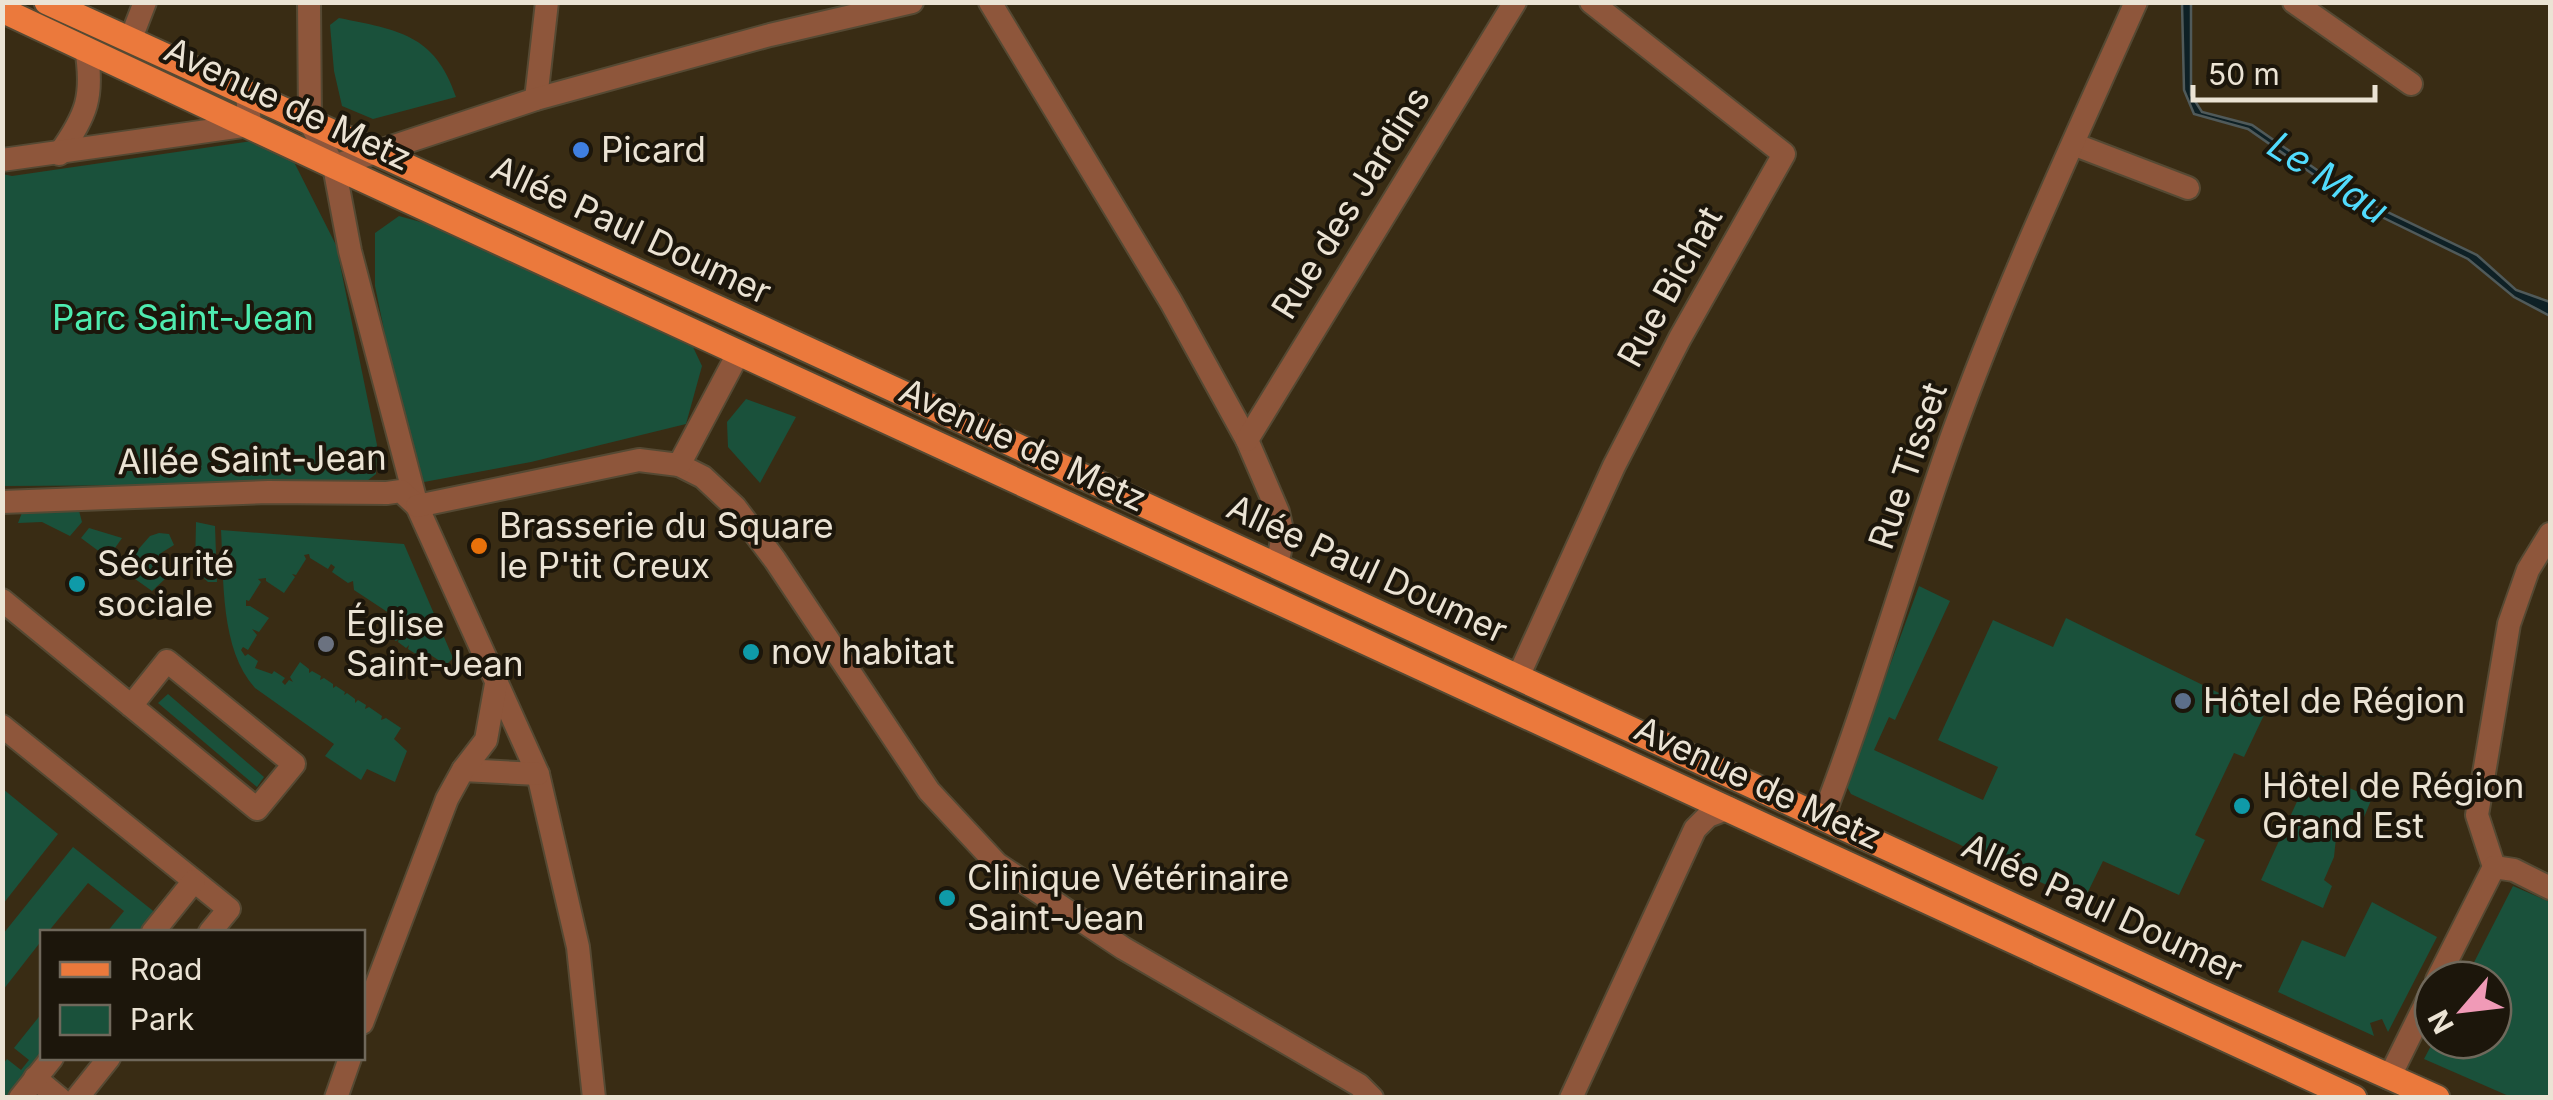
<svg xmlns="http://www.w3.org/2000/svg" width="2553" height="1100" viewBox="0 0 2553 1100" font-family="Inter,sans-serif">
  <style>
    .green { fill: #1a513b }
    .water { fill: #0e2025; stroke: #505a5a; stroke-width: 2.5 }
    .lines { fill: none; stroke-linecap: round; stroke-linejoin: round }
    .minor-casing { stroke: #554933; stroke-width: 26 }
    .primary-casing { stroke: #554933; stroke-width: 29 }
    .minor { stroke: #8e563b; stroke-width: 22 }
    .primary { stroke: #eb793c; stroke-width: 25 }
    .shop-dot { fill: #3f7fe0; stroke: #1c160b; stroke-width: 4 }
    .food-dot { fill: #e8710a; stroke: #1c160b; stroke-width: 4 }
    .culture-dot { fill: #0f9aa8; stroke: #1c160b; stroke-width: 4 }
    .worship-dot { fill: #6b7280; stroke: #1c160b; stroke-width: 4 }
    .service-dot { fill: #5c6f8a; stroke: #1c160b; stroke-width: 4 }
    .labels { text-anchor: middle; stroke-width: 8; stroke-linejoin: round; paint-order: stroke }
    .street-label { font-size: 35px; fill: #ebe3d4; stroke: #1c160b }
    .poi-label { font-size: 35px; fill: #ebe3d4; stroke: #1c160b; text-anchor: start }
    .park-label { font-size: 35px; fill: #4eecb0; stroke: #1c160b }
    .water-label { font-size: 38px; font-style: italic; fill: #51dbfd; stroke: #1c160b }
  </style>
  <rect width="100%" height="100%" fill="#392c14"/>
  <g class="green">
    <path d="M339 18C398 30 435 34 456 97L373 119 342 106 334 71 330 25Z"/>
    <polygon points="252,141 293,160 336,245 377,445 376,474 363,484 3,486 2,174 12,176"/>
    <polygon points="399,216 428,224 693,347 702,366 686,424 531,462 424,482 399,403 375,286 375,233"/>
    <polygon points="746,399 796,417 760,483 728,447 727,422"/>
    <polygon points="78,507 82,522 70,536 42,522 18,523 23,510"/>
    <polygon points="196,522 215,526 217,582 208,582 195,570"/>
    <polygon points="89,528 122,538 108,558 81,538"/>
    <path d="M221 530 404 544 453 658 446 665 426 652 422 658 408 649 409 645 406 648 398 642 399 639 396 641 387 635 395 617 354 590 353 581 348 583 332 572 335 567 331 564 328 569 310 558 309 554 304 555 306 559 296 575 292 574 295 577 284 593 266 581V578L258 579 261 582 249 601 246 600V606H250L269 618 259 632 252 629 257 635 248 650 243 647 241 650 245 656 248 654 258 661 255 668 272 674 274 671 285 678 282 682 285 685 289 680 293 682 290 677 300 662 309 669V673L312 671 321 676 320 680 324 678 333 684V688L336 686 345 692 344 695 347 693 355 699V703L358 700 366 705 365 709 369 707 382 716 381 720 386 718 401 728 394 739 407 751 395 782 367 769 361 780 325 756 334 744 255 688C220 649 224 580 221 530Z"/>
    <polygon points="159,533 169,534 174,545 161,553 165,579 152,591 121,569 150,536"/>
    <polygon points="1919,586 1950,601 1895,720 1889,717 1874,750 1983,800 1998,767 1938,740 1993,620 2053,647 2066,618 2264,715 2244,757 2234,753 2195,835 2205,840 2179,895 2103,861 2083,902 1851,794 1846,785"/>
    <polygon points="168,694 264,777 257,787 158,703"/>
    <polygon points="2311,771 2372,798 2362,822 2356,818 2349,832 2337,828 2334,857 2324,880 2332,886 2323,908 2261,880"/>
    <polygon points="3,789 58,834 3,904"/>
    <polygon points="73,847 157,914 143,932 107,932 124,911 88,883 48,932 42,932 42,940 3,990 3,934"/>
    <polygon points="2513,886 2550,902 2550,1097 2511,1097 2424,1059 2434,1040 2493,1040 2493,980 2465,980"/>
    <polygon points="2372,902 2437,937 2388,1032 2382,1019 2370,1023 2374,1036 2278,992 2302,940 2345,957"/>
    <polygon points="42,1013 43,1058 11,1097 3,1098 3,1064 7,1059 21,1070 29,1060 14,1048"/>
  </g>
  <polygon class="water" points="2182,3 2191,3 2191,95 2202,112 2252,125 2356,197 2477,255 2516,290 2550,302 2550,316 2514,297 2468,259 2357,205 2248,129 2194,114 2184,90"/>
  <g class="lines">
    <g class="minor-casing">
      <g id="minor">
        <polyline points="309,2 310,123 334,166 350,251 417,506 538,774 578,947 594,1098"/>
        <polyline points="990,2 1171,302 1247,440 1278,512 1283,535 1277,566"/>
        <polyline points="2294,2 2411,84"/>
        <polyline points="130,41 145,2"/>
        <polyline points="536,99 547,2"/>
        <polyline points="2073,144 2188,188"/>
        <path d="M59 154C87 115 94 96 86 48"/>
        <polyline points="2,160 250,125 247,95"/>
        <polyline points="334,166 536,99 770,35 912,2"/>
        <polyline points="1247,440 1515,2"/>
        <polyline points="679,465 703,477 735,507 775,560 929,791 997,864 1123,948 1359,1085 1372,1098"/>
        <polyline points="2,502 268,492 387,493 401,491 417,506"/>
        <polyline points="417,506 639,460 679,465 739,352"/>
        <polyline points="2,600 257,809 294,764 167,661 131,706"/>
        <polyline points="1518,677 1614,466 1680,338 1784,154 1591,2"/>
        <polyline points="2,726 229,909 210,932"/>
        <polyline points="463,770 538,774"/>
        <path d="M1823 817C1871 692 1907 563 1952 436 2005 288 2072 146 2136 2"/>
        <polyline points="2494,867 2477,815 2509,624 2528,570 2550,534"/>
        <polyline points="153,932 194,881"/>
        <polyline points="2437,980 2494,867 2514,870 2550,888"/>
        <polyline points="362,1023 447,799 463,770 486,740 496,684"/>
        <polyline points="35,1078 59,1098"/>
        <polyline points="2389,1078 2433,989"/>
        <polyline points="20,1098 52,1058"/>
        <polyline points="77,1098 109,1058"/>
        <polyline points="336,1098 350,1058"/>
        <polyline points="1571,1098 1695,829 1708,816 1729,808"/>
      </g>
    </g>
    <g class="primary-casing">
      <g id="primary">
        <polyline points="47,2 787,340 2202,993 2437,1098"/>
        <polyline points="2,10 334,166 2354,1098"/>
      </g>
    </g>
    <use href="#minor" class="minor"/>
    <use href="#primary" class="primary"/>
  </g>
  <circle class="shop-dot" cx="581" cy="150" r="10"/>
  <circle class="food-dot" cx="479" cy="546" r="10"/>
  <g class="culture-dot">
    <circle cx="77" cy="584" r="10"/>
    <circle cx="751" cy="652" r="10"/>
    <circle cx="2242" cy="806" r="10"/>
    <circle cx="947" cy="898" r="10"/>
  </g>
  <circle class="worship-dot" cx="326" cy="644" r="10"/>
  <circle class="service-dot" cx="2183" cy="701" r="10"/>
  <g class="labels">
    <g class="street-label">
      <text transform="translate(288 104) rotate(25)" y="12">Avenue de Metz</text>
      <text transform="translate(1351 203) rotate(-58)" y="12">Rue des Jardins</text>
      <text transform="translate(631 230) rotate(25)" y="12">Allée Paul Doumer</text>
      <text transform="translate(1670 287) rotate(-61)" y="12">Rue Bichat</text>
      <text transform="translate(1023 445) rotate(25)" y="12">Avenue de Metz</text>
      <text transform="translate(252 460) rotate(-1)" y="12">Allée Saint-Jean</text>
      <text transform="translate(1908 466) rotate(-71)" y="12">Rue Tisset</text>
      <text transform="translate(1367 569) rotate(25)" y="12">Allée Paul Doumer</text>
      <text transform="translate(1758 783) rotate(25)" y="12">Avenue de Metz</text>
      <text transform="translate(2102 908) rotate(25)" y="12">Allée Paul Doumer</text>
    </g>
    <g class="poi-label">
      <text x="601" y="162">Picard</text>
      <text x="499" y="538">Brasserie du Square<tspan x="499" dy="40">le P'tit Creux</tspan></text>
      <text x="97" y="576">Sécurité<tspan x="97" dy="40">sociale</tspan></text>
      <text x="346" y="636">Église<tspan x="346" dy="40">Saint-Jean</tspan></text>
      <text x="771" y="664">nov habitat</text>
      <text x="2203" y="713">Hôtel de Région</text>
      <text x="2262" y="798">Hôtel de Région<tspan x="2262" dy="40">Grand Est</tspan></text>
      <text x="967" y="890">Clinique Vétérinaire<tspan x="967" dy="40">Saint-Jean</tspan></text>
    </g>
    <g class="park-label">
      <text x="183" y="330">Parc Saint-Jean</text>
    </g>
    <g class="water-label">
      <text transform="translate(2328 178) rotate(33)" y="13">Le Mau</text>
    </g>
  </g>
  <rect width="2553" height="1100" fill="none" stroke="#ebe3d4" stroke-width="10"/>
  <rect x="40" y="930" width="325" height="130" fill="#1c160b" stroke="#6f685b" stroke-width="2.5"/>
  <rect x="60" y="962" width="50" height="15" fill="#eb793c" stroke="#6f685b" stroke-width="2.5"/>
  <text x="130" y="980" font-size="30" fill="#ebe3d4">Road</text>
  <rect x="60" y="1005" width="50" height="30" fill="#1a513b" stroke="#6f685b" stroke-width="2.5"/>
  <text x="130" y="1030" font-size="30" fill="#ebe3d4">Park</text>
  <g transform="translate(2463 1010) rotate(242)"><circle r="48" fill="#1c160b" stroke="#6f685b" stroke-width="2.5"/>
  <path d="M0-8L18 38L0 25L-18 38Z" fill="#f09ab7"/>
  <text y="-15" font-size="28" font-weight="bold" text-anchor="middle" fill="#ebe3d4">N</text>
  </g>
  <path d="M2193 85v15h182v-15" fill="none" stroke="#ebe3d4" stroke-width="5"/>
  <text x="2208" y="85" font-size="30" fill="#ebe3d4" stroke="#1c160b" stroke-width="8" paint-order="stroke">50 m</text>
</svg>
